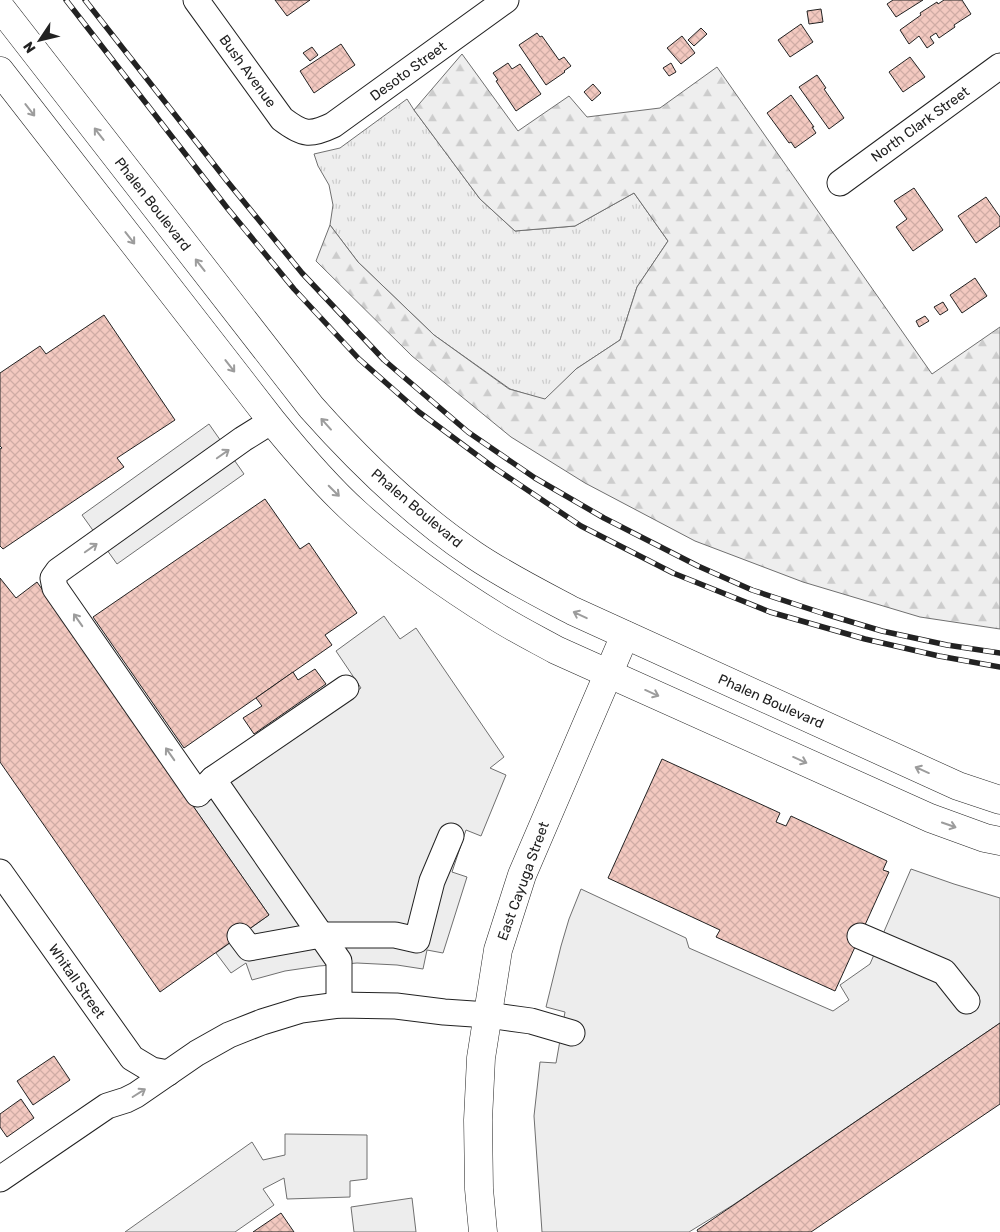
<svg xmlns="http://www.w3.org/2000/svg" width="1000" height="1232" viewBox="0 0 1000 1232" font-family="Rubik,sans-serif">
  <style>
    .grass { fill: url(#grass-tufts); stroke: #6f6f6f }
    .forest { fill: url(#forest-firs); stroke: #6f6f6f }
    .parking { fill: #ededed; stroke: #6f6f6f }
    .building { fill: url(#building-cross-hatch); stroke: #222 }
    .lines { fill: none; stroke-linecap: round; stroke-linejoin: round }
    .minor-casing { stroke: #222; stroke-width: 27 }
    .major-casing { stroke: #222; stroke-width: 29 }
    .minor { stroke: #fff; stroke-width: 25 }
    .major { stroke: #fff; stroke-width: 28 }
    .rail-casing { stroke: #222; stroke-width: 5.5 }
    .rail { stroke: #fff; stroke-width: 4; stroke-dasharray: 11; stroke-linecap: butt }
    .oneway { stroke: #9c9c9c }
    .labels { text-anchor: middle; stroke-width: 4; stroke-linejoin: round; paint-order: stroke }
    .street-label { font-size: 14px; fill: #222; stroke: #fff }
  </style>
  <defs>
    <pattern id="grass-tufts" width="24" height="20" patternUnits="userSpaceOnUse" patternTransform="scale(1.25)"><rect width="24" height="20" fill="#eee"/><path d="M3 7l-1-3M5 7V3M7 7l1-3M15 17l-1-3M17 17v-4M19 17l1-3" fill="none" stroke="#ccc"/></pattern>
    <pattern id="forest-firs" width="22" height="20" patternUnits="userSpaceOnUse" patternTransform="scale(1.25)"><rect width="22" height="20" fill="#eee"/><path d="M5 1l3.5 6h-7zM16 11l3.5 6h-7z" fill="#ccc"/></pattern>
    <pattern id="building-cross-hatch" width="8" height="8" patternUnits="userSpaceOnUse" patternTransform="scale(1.25)"><rect width="8" height="8" fill="#f3c9c0"/><path d="M0 0l8 8M0 8l8-8" fill="none" stroke="#d0aca5"/></pattern>
  </defs>
  <rect width="100%" height="100%" fill="#fff"/>
  <polygon class="grass" points="407,99 414,110 480,199 515,231 575,226 634,193 668,241 637,287 620,340 576,369 545,400 510,389 434,335 358,262 330,225 333,205 329,185 318,166 314,154 340,148"/>
  <polygon class="forest" points="462,54 518,131 569,96 587,117 660,108 717,67 932,374 1000,327 1000,629 920,617 803,582 695,541 585,483 511,437 412,356 316,261 330,225 358,262 434,335 509,389 545,399 576,369 620,340 637,287 668,241 634,193 575,226 515,231 480,199 414,110"/>
  <g class="parking">
    <polygon points="209,424 244,474 117,564 82,515"/>
    <polygon points="384,616 400,639 416,628 504,757 490,768 506,775 481,836 466,830 452,872 467,877 443,953 427,950 423,969 397,965 357,963 319,966 285,971 252,980 246,963 231,973 216,953 269,915 193,806 361,688 336,651"/>
    <polygon points="911,869 954,884 1000,898 1000,1023 733,1205 689,1232 542,1232 534,1116 540,1062 556,1063 565,1012 546,1007 561,946 569,919 581,889 686,938 689,948 833,1011 849,1000 840,985 870,964"/>
    <polygon points="285,1134 367,1135 367,1179 350,1181 350,1197 287,1199 284,1178 263,1189 274,1205 235,1232 125,1232 252,1142 263,1160 285,1155"/>
    <polygon points="412,1198 416,1232 354,1232 351,1207"/>
  </g>
  <g class="building">
    <polygon points="275,0 310,0 287,16"/>
    <polygon points="893,0 923,0 896,17 887,4"/>
    <polygon points="944,0 962,0 971,14 954,25 955,27 939,38 936,33 930,37 934,43 927,48 919,36 909,44 900,30 921,15 920,13 937,2 938,4"/>
    <polygon points="821,9 823,22 809,24 807,11"/>
    <polygon points="801,24 813,42 790,57 778,40"/>
    <polygon points="701,28 707,34 694,46 688,40"/>
    <polygon points="537,33 540,37 542,36 559,60 564,57 571,66 564,71 565,72 546,85 519,45"/>
    <polygon points="682,36 695,53 681,64 667,48"/>
    <polygon points="341,44 355,65 314,93 300,71"/>
    <polygon points="312,47 318,55 310,61 303,53"/>
    <polygon points="910,57 925,77 903,92 889,72"/>
    <polygon points="508,63 512,69 520,64 541,94 516,111 496,81 498,80 493,73"/>
    <polygon points="671,63 676,72 669,76 663,68"/>
    <polygon points="817,75 826,88 824,89 844,118 829,129 799,87"/>
    <polygon points="593,84 601,93 592,101 584,92"/>
    <polygon points="791,95 814,127 812,127 816,133 795,148 791,142 789,143 767,113"/>
    <polygon points="914,188 943,230 913,251 896,227 907,219 894,201"/>
    <polygon points="986,197 1000,217 1000,226 976,243 958,216"/>
    <polygon points="975,278 987,296 962,313 950,295"/>
    <polygon points="943,302 948,310 940,315 934,307"/>
    <polygon points="104,315 175,420 117,458 124,467 3,549 0,546 0,449 2,448 0,446 0,373 40,346 46,354"/>
    <polygon points="925,316 929,321 919,327 916,321"/>
    <polygon points="265,499 300,549 309,543 357,613 325,635 332,645 184,748 93,617"/>
    <polygon points="0,578 16,598 37,582 269,915 160,992 0,762"/>
    <polygon points="315,669 326,684 254,734 243,718 262,706 256,698 293,672 298,680"/>
    <polygon points="662,759 780,813 776,822 786,826 791,816 887,861 883,870 889,872 835,991 716,937 720,930 608,878"/>
    <polygon points="1000,1023 1000,1104 811,1232 698,1232 697,1230"/>
    <polygon points="54,1056 70,1080 33,1105 17,1081"/>
    <polygon points="21,1099 34,1118 7,1137 0,1127 0,1114"/>
    <polygon points="281,1213 294,1232 253,1232"/>
  </g>
  <g class="lines">
    <g class="minor-casing">
      <g id="minor">
        <path d="M196 0 282 119C303 135 310 136 333 125L506 0"/>
        <polyline points="840,183 1000,66"/>
        <polyline points="213,779 339,961 339,1005"/>
        <polyline points="202,790 213,779 346,688"/>
        <polyline points="198,794 55,588 53,578 58,571 243,439 272,421"/>
        <polyline points="0,872 132,1058 152,1070 168,1073"/>
        <polyline points="240,936 249,948 321,935 395,935 417,940 432,881 451,836"/>
        <polyline points="860,936 944,972 967,1001"/>
        <polyline points="0,1179 107,1106 126,1100 136,1095 197,1053 229,1035 262,1022 301,1010 339,1005 396,1006 444,1012 488,1015 531,1021 572,1033"/>
      </g>
    </g>
    <g class="major-casing">
      <g id="major">
        <path d="M0 7 311 407C359 461 413 514 474 555 505 576 539 593 573 611L958 786 1000 800"/>
        <path d="M0 71 272 421C298 453 325 485 356 513 399 552 447 586 497 617 516 629 536 639 556 650L930 818 985 838 1000 841"/>
        <polyline points="483,1232 479,1189 478,1120 481,1058 498,950 522,875 625,635"/>
      </g>
    </g>
    <use href="#minor" class="minor"/>
    <use href="#major" class="major"/>
    <g class="rail-casing">
      <g id="rail">
        <polyline points="66,0 228,209 294,289 359,359 419,412 493,467 581,526 673,573 770,612 865,639 939,656 1000,667"/>
        <polyline points="85,0 227,181 302,273 384,360 468,432 535,478 604,518 698,566 752,590 825,614 882,631 947,645 1000,653"/>
      </g>
    </g>
    <use href="#rail" class="rail"/>
  </g>
  <defs><path id="oneway-shaft" d="M-6 0H5M1.5-3L5.5 0L1.5 3" fill="none" stroke-width="1.6" stroke-linecap="round" stroke-linejoin="round" transform="scale(1.25)"/></defs>
  <g class="oneway">
    <use href="#oneway-shaft" transform="translate(30 110) rotate(52)"/>
    <use href="#oneway-shaft" transform="translate(99 134) rotate(-128)"/>
    <use href="#oneway-shaft" transform="translate(130 238) rotate(52)"/>
    <use href="#oneway-shaft" transform="translate(200 265) rotate(-128)"/>
    <use href="#oneway-shaft" transform="translate(230 366) rotate(52)"/>
    <use href="#oneway-shaft" transform="translate(326 424) rotate(-132)"/>
    <use href="#oneway-shaft" transform="translate(223 454) rotate(-35)"/>
    <use href="#oneway-shaft" transform="translate(334 491) rotate(45)"/>
    <use href="#oneway-shaft" transform="translate(91 548) rotate(-35)"/>
    <use href="#oneway-shaft" transform="translate(580 615) rotate(-155)"/>
    <use href="#oneway-shaft" transform="translate(78 620) rotate(-125)"/>
    <use href="#oneway-shaft" transform="translate(652 693) rotate(24)"/>
    <use href="#oneway-shaft" transform="translate(170 754) rotate(-125)"/>
    <use href="#oneway-shaft" transform="translate(800 760) rotate(24)"/>
    <use href="#oneway-shaft" transform="translate(922 770) rotate(-156)"/>
    <use href="#oneway-shaft" transform="translate(949 825) rotate(19)"/>
    <use href="#oneway-shaft" transform="translate(139 1093) rotate(-32)"/>
  </g>
  <g class="labels">
    <g class="street-label">
      <text transform="translate(248 71) rotate(54)" y="5">Bush Avenue</text>
      <text transform="translate(408 71) rotate(-36)" y="5">Desoto Street</text>
      <text transform="translate(920 124) rotate(-36)" y="5">North Clark Street</text>
      <text transform="translate(153 204) rotate(52)" y="5">Phalen Boulevard</text>
      <text transform="translate(417 508) rotate(40)" y="5">Phalen Boulevard</text>
      <text transform="translate(771 701) rotate(24)" y="5">Phalen Boulevard</text>
      <text transform="translate(523 881) rotate(-70)" y="5">East Cayuga Street</text>
      <text transform="translate(77 981) rotate(55)" y="5">Whitall Street</text>
    </g>
  </g>
  <g transform="translate(40 40) rotate(235)" stroke="#ffffff" stroke-width="4" paint-order="stroke">
  <path d="M0-4L9 19L0 12L-9 19Z" fill="#222222"/>
  <text y="-8" font-size="14" font-weight="bold" text-anchor="middle" fill="#222222">N</text>
  </g>
</svg>
